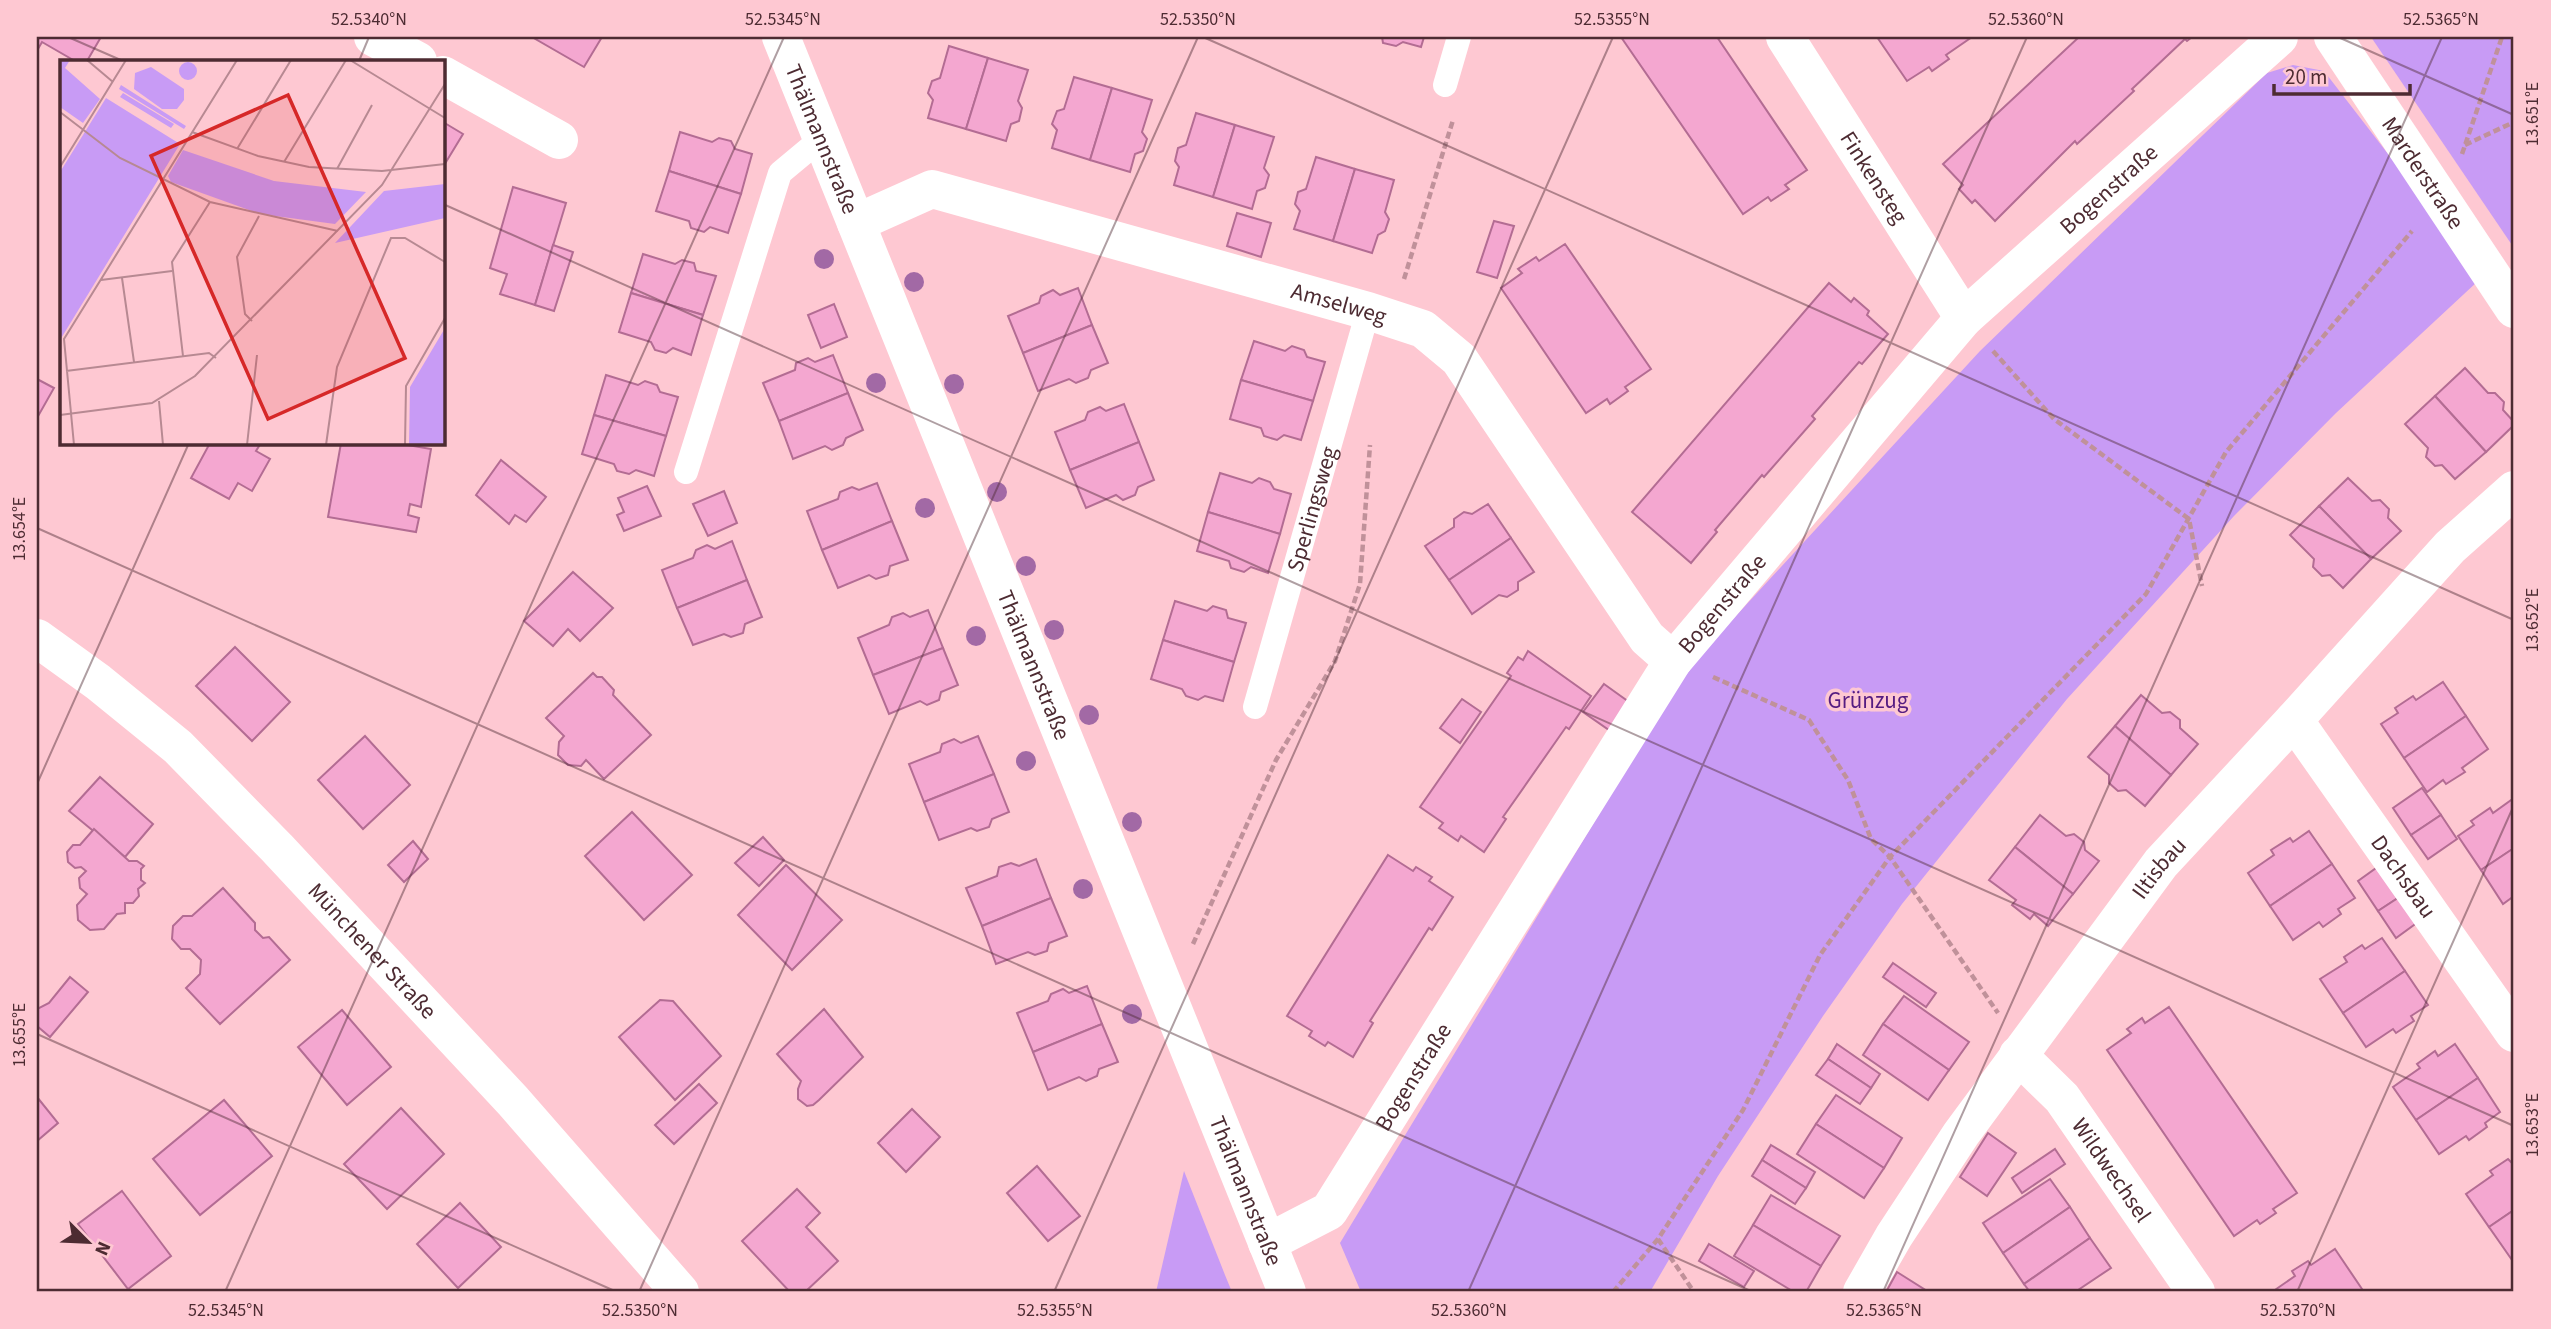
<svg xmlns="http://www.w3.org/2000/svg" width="2551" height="1329" viewBox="0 0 2551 1329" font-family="'Source Sans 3',sans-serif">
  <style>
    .green { fill: #c89bf5 }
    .building { fill: #f4a7d0; stroke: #b36c93; stroke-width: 2 }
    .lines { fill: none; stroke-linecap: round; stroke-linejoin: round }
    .path { stroke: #c0919a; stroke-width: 4.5; stroke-dasharray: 7 3.5; stroke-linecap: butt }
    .lane { stroke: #fff; stroke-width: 24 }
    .street { stroke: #fff; stroke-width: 38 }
    .secondary { stroke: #fff; stroke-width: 38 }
    .tree { fill: #a269a5 }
    .ticks { fill: none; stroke: #4d2b32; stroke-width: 2; stroke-opacity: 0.45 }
    .labels { text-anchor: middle; stroke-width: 7; stroke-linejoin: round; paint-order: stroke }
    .street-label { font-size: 23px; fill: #4d2b32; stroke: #fec8d2 }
    .park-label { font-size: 23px; fill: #561c81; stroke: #fec8d2 }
    .inset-road { fill: none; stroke: #b78992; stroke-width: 2 }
    .view { fill: #d62828; fill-opacity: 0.15; stroke: #d62828; stroke-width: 3.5 }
    .inset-edge { fill: none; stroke: #4d2b32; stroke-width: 3.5 }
    .neatline { fill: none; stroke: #4d2b32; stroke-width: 2.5 }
    .ticks-label { font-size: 18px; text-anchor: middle; fill: #4d2b32 }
  </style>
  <rect width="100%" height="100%" fill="#fec8d2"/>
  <g class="green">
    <polygon points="2371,37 2514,37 2514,248"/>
    <polygon points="2293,65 2324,71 2402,172 2478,281 2336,413 2234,516 2067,699 1902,904 1823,1016 1718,1176 1650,1292 1361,1292 1340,1243 1686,670 1980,351 2267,73"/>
    <polygon points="1184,1171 1225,1275 1232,1292 1156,1292"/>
  </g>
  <g class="building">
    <polygon points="37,37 101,37 87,61 75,61 42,42 38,49"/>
    <polygon points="532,37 602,37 584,67"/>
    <polygon points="1382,37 1424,37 1421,47 1403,42 1396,46 1383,43"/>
    <polygon points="1621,37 1717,37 1807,170 1785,185 1789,189 1771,201 1768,197 1743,214"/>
    <polygon points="1877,37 1972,37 1946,55 1949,59 1932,71 1929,67 1907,81"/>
    <polygon points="2079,37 2192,37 2187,41 2185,39 2132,89 2134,91 2077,144 2075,141 1995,221 1975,200 1972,203 1959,189 1963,185 1943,164"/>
    <polygon points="949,46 988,58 966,129 928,118 933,100 928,93 932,81 940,78"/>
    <polygon points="988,58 1028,70 1018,101 1022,108 1019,121 1011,124 1006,141 966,129"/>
    <polygon points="1074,77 1112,88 1090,160 1052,148 1057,130 1052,124 1057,111 1064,109"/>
    <polygon points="1112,88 1152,100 1142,132 1147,139 1143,151 1135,154 1130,172 1090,160"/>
    <polygon points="1196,113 1235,125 1213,197 1174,185 1179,167 1175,161 1178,148 1186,145"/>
    <polygon points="443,122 463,134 443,167"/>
    <polygon points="1235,125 1274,137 1264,168 1269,175 1265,188 1257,191 1252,209 1213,197"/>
    <polygon points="680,132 712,142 719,138 731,141 735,149 752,154 741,194 669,171"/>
    <polygon points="1316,157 1355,169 1333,241 1294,229 1300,211 1295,204 1298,192 1306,189"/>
    <polygon points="1355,169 1394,180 1385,212 1389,219 1385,231 1378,235 1372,253 1333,241"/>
    <polygon points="669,171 741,194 728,233 710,227 704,232 691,228 689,221 656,211"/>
    <polygon points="513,187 566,203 535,305 500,294 507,274 490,268"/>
    <polygon points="1237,213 1271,223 1261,257 1227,246"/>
    <polygon points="1494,221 1514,226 1497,278 1477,272"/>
    <polygon points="1565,244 1651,369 1625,387 1628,391 1610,404 1607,399 1586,413 1501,288 1522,273 1518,269 1536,257 1539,261"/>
    <polygon points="553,245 573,252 554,311 535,305"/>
    <polygon points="643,254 675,264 682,260 694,263 696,271 716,276 703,315 631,293"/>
    <polygon points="1829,283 1851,302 1854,298 1869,311 1867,315 1888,334 1862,364 1859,362 1812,416 1815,419 1764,477 1762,475 1715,530 1717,532 1691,563 1632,512"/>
    <polygon points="1078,288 1092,325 1023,353 1008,316 1039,303 1041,296 1053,290 1060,295"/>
    <polygon points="631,293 703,315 691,355 673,348 666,353 655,350 651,342 619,332"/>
    <polygon points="834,304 847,337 821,348 808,315"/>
    <polygon points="1092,325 1108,363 1091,370 1088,378 1076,383 1069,379 1038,391 1023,353"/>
    <polygon points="1254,341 1285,351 1292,346 1304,350 1307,357 1325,362 1313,401 1241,380"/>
    <polygon points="833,355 848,393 779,421 763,383 795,370 796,363 808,358 815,362"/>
    <polygon points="2465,368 2488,393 2495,393 2504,402 2503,410 2514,422 2514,425 2486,452 2435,396"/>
    <polygon points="606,375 638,385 645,381 657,385 660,392 678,397 666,436 594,415"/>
    <polygon points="37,379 54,388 37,418"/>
    <polygon points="1241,380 1313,401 1301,440 1284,435 1277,440 1264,436 1261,428 1230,419"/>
    <polygon points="848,393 863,430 846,438 843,445 832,450 825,446 793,459 779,421"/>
    <polygon points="2435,396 2486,452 2455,479 2442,465 2435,466 2426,457 2428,448 2405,424"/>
    <polygon points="1124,404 1139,442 1070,470 1055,432 1085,420 1088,412 1100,407 1106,411"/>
    <polygon points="594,415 666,436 654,476 636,470 629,474 617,471 614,464 582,454"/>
    <polygon points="1139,442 1154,480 1138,487 1135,495 1123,500 1116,495 1086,508 1070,470"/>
    <polygon points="210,443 261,443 256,451 270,459 252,491 238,483 229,499 191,478"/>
    <polygon points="341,443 396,443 431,449 421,507 410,504 408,515 419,518 416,532 328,517"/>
    <polygon points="501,460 546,497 526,522 515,515 509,524 476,495"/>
    <polygon points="1220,473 1252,483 1259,478 1270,482 1274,489 1291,494 1280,534 1208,512"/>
    <polygon points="2348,478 2372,501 2380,500 2389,509 2388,518 2401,531 2371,559 2319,506"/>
    <polygon points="877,483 892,521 822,550 807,511 838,499 840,492 852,487 859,490"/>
    <polygon points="647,486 661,516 624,531 617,515 624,512 618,498"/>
    <polygon points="724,491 737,523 708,536 693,504"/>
    <polygon points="1488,504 1511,538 1449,580 1425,546 1454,527 1454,519 1464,512 1472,514"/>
    <polygon points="2319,506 2371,559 2343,588 2330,575 2322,576 2313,567 2314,559 2290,535"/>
    <polygon points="1208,512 1280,534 1268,573 1251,567 1244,572 1231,568 1229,561 1197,551"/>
    <polygon points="892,521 908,560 890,566 888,575 876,579 869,575 838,588 822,550"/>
    <polygon points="1511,538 1534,572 1518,582 1518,590 1507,597 1499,595 1472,614 1449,580"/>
    <polygon points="732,541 747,580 677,608 662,570 693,558 696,550 707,545 715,549"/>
    <polygon points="573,572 613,608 580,641 568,629 553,646 524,621"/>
    <polygon points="747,580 762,617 745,624 743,633 731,637 724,634 693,645 677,608"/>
    <polygon points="1175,601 1207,611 1213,606 1226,610 1228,618 1246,623 1234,662 1163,640"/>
    <polygon points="928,610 943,648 873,675 858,638 889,625 892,617 903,613 910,617"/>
    <polygon points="1163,640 1234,662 1223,701 1205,696 1198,700 1186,696 1182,689 1151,679"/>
    <polygon points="235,647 290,702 252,741 196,686"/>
    <polygon points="943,648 958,685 941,692 939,700 927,705 920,701 889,714 873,675"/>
    <polygon points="1528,651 1591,696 1569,729 1566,727 1503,817 1506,819 1484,852 1461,836 1458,841 1439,828 1443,823 1420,807 1511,676 1507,673 1518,657 1523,660"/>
    <polygon points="593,673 597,677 602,677 614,690 613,695 651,735 604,779 586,760 581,766 568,765 558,755 559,742 564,736 546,718"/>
    <polygon points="2443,682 2466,716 2404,758 2381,724 2398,713 2395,708 2413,696 2416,700"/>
    <polygon points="1604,684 1629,702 1609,730 1583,712"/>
    <polygon points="2141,695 2162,713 2170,712 2180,720 2180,728 2198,744 2171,775 2115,726"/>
    <polygon points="1462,699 1481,712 1460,743 1440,728"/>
    <polygon points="2466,716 2488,749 2462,768 2465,772 2446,784 2443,780 2427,792 2404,758"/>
    <polygon points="2115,726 2171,775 2145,806 2126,790 2118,791 2109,783 2109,775 2088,757"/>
    <polygon points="365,736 410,785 363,829 318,780"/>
    <polygon points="978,736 994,774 924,802 909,764 940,752 942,744 954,739 961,743"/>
    <polygon points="994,774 1009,812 992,819 989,827 977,831 971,828 939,840 924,802"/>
    <polygon points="100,777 153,824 125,857 69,811"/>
    <polygon points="2422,788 2441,815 2411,835 2393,808"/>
    <polygon points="2514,798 2514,848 2481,870 2458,836 2474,825 2471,821 2490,808 2493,813"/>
    <polygon points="632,812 692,875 644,920 585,856"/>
    <polygon points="2040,815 2066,836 2074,834 2084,842 2085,850 2099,861 2073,894 2015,847"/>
    <polygon points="2441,815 2457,839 2428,859 2411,835"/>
    <polygon points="94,829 129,861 137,861 144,866 141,869 141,880 145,883 138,889 139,896 133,903 125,903 125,913 117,914 104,929 90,930 78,920 77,905 87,894 80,888 79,878 86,871 81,867 75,868 68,862 67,852 73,845 80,845"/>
    <polygon points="2309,831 2332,864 2270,906 2248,873 2274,855 2271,850 2290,838 2293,842"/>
    <polygon points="763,837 784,860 759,886 735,863"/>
    <polygon points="413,841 428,859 404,882 388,865"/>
    <polygon points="2015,847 2073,894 2048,926 2034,914 2030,919 2012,905 2016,900 1989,880"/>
    <polygon points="2514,848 2514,896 2503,904 2481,870"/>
    <polygon points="1388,855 1413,871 1416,867 1432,877 1429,881 1453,897 1432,930 1429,928 1370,1021 1373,1023 1353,1057 1328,1042 1325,1046 1309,1036 1312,1031 1287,1016"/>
    <polygon points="1036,859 1051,898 982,926 966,888 997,876 999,867 1011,863 1019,866"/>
    <polygon points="2332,864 2355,898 2338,909 2341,914 2323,927 2319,922 2293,940 2270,906"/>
    <polygon points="786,865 842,920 792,970 738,915"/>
    <polygon points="2379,866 2401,896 2378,911 2358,881"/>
    <polygon points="223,888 255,923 255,930 263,938 269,937 290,960 220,1024 186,988 200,974 201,960 190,949 181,949 172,939 173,926 183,916 192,916"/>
    <polygon points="2401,896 2418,922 2396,938 2378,911"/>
    <polygon points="1051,898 1067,936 1049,943 1047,951 1035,955 1028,952 996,964 982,926"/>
    <polygon points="2382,938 2405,971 2343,1013 2320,979 2347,962 2344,957 2362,945 2365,949"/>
    <polygon points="1893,963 1936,993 1926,1007 1883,977"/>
    <polygon points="2405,971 2428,1005 2411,1016 2414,1021 2396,1033 2393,1029 2366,1047 2343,1013"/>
    <polygon points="70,977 88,992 50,1037 37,1026 37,1009 49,1003"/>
    <polygon points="1087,986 1102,1024 1033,1052 1017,1013 1048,1001 1051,994 1063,989 1069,993"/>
    <polygon points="1904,996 1969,1042 1949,1070 1883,1024"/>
    <polygon points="660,1000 673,1001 721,1056 675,1100 619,1037"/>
    <polygon points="2169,1007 2297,1193 2273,1209 2276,1213 2260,1224 2257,1220 2234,1236 2107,1050 2131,1033 2127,1029 2142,1018 2145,1023"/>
    <polygon points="824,1009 863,1057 819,1100 813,1105 807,1106 798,1099 798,1089 801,1081 777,1054"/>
    <polygon points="342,1010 391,1067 347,1105 298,1047"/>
    <polygon points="1102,1024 1118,1062 1099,1069 1097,1076 1086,1081 1079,1077 1048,1090 1033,1052"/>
    <polygon points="1883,1024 1949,1070 1928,1100 1863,1055"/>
    <polygon points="1837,1044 1880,1074 1871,1088 1828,1059"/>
    <polygon points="2455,1044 2478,1078 2416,1120 2393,1087 2420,1068 2417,1064 2435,1051 2438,1056"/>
    <polygon points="1828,1059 1871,1088 1860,1104 1816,1075"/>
    <polygon points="2478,1078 2500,1112 2485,1123 2487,1127 2469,1140 2466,1136 2439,1154 2416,1120"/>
    <polygon points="699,1084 717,1103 674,1144 655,1125"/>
    <polygon points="1836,1095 1902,1138 1884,1168 1816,1124"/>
    <polygon points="37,1097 58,1123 37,1141"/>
    <polygon points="224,1100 272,1156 200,1215 153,1159"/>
    <polygon points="401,1108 444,1154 387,1209 344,1164"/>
    <polygon points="912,1109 940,1137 906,1172 878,1143"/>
    <polygon points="1816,1124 1884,1168 1864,1198 1797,1154"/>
    <polygon points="1988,1133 2016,1153 1987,1196 1960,1177"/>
    <polygon points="1771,1145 1815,1172 1806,1188 1762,1160"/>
    <polygon points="2055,1149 2065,1164 2022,1193 2012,1178"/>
    <polygon points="2508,1159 2512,1163 2514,1161 2514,1210 2489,1227 2466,1194 2493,1175 2490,1171"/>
    <polygon points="1762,1160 1806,1188 1795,1204 1752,1176"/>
    <polygon points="1037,1166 1080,1216 1048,1241 1007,1193"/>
    <polygon points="2050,1179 2070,1207 2003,1253 1983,1223"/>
    <polygon points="797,1189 820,1213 806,1227 838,1261 805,1292 790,1292 742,1241"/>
    <polygon points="122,1191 171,1256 128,1289 78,1224"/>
    <polygon points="1771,1195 1840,1236 1821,1266 1753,1225"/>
    <polygon points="460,1203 501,1247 458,1288 417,1244"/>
    <polygon points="2070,1207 2090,1238 2024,1284 2003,1253"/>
    <polygon points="2514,1210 2514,1259 2512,1260 2489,1227"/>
    <polygon points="1753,1225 1821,1266 1806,1292 1794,1292 1734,1256"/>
    <polygon points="2090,1238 2111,1268 2075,1292 2030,1292 2024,1284"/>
    <polygon points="1709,1244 1754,1271 1744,1287 1699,1261"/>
    <polygon points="2335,1249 2364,1292 2272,1292 2295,1276 2292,1271 2308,1261 2311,1265"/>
    <polygon points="1897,1272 1927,1291 1926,1292 1886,1292"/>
  </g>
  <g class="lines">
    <g class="path">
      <polyline points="2465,145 2514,122"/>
      <polyline points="2462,154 2502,37"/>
      <polyline points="1404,279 1453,120"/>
      <polyline points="1993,351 2054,419 2189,519 2202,586"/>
      <polyline points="1713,677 1809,720 1848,780 1871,839 1890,857 1998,1013"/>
      <polyline points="1193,944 1276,760 1335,661 1360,584 1370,445"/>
      <polyline points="1658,1239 1694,1292"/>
      <polyline points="1613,1292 1658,1239 1743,1110 1820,955 1890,857 2146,594 2226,452 2412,231"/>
    </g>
    <g class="lane">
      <polyline points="1445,85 1459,37"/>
      <polyline points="686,472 780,173 822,138"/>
      <path id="s1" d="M1255 707 1368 311"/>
    </g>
    <g class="street">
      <polyline points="373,37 418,61"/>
      <path id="s2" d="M1785 37 1964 318"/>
      <path id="s3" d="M2333 37 2514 309"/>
      <polyline points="443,75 559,140"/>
      <path id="s4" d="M856 223 932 189 1368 311 1423 329 1459 359 1647 638 1673 661"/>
      <path id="s5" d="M37 638 98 682 178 747 277 848 513 1101 680 1292"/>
      <path id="s6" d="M2294 720 2514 1033"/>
      <path id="s7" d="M2018 1055 2062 1098 2196 1292"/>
      <path id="s8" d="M1267 1243 1329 1211 1673 661 1964 318 2279 37"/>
      <path id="s9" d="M1862 1292 1894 1236 1961 1134 2161 863 2294 720 2450 547 2514 490"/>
    </g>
    <path class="secondary" id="s10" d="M781 37 1287 1292"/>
  </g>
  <g class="tree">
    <circle cx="824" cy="259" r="10"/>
    <circle cx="914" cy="282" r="10"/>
    <circle cx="876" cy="383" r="10"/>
    <circle cx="954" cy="384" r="10"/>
    <circle cx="997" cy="492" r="10"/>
    <circle cx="925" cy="508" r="10"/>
    <circle cx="1026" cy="566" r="10"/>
    <circle cx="1054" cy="630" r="10"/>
    <circle cx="976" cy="636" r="10"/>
    <circle cx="1089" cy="715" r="10"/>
    <circle cx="1026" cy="761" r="10"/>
    <circle cx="1132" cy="822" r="10"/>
    <circle cx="1083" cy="889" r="10"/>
    <circle cx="1132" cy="1014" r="10"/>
  </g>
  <path class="ticks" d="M68 37 123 61M1203 37 2514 620M2338 37 2514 115M359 61 369 37M443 204 2514 1126M37 528 1753 1292M37 784 189 443M37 1034 617 1292M225 1292 784 37M639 1292 1198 37M1054 1292 1613 37M1468 1292 2027 37M1883 1292 2442 37M2297 1292 2514 805"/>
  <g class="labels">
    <g class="street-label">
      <text dy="8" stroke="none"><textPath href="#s10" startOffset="110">Thälmannstraße</textPath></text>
      <text dy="8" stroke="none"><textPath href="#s3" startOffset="163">Marderstraße</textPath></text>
      <text dy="8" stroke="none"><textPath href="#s2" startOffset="166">Finkensteg</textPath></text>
      <text dy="8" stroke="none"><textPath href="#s8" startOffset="1362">Bogenstraße</textPath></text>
      <text dy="8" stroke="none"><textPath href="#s4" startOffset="506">Amselweg</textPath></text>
      <text dy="8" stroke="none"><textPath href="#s1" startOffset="206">Sperlingsweg</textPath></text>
      <text dy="8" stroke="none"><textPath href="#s8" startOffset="794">Bogenstraße</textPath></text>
      <text dy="8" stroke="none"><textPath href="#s10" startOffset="677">Thälmannstraße</textPath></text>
      <text dy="8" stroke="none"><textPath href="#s9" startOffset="518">Iltisbau</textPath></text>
      <text dy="8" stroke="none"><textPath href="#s6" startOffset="191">Dachsbau</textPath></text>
      <text dy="8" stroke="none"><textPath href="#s5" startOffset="460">Münchener Straße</textPath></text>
      <text dy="8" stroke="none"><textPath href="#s8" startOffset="228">Bogenstraße</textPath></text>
      <text dy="8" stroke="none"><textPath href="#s7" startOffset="149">Wildwechsel</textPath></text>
      <text dy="8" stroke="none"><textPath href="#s10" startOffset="1244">Thälmannstraße</textPath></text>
    </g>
    <g class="park-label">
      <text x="1868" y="708">Grünzug</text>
    </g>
  </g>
  <g transform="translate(60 60)">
    <rect width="385" height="385" fill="#fec8d2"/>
    <path d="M0 0H10L5 8 40 39 23 63 0 47ZM119 11a9 9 0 1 1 18 0a9 9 0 1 1-18 0ZM91 7 124 29V40L117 49H102L74 29 75 13ZM61 25 126 66 124 69 59 29ZM63 33 114 64 111 68 60 37ZM46 38 120 84 0 280V112ZM123 90 214 121 306 132 275 164 200 154 111 122 108 116ZM385 124V158L275 183 324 131ZM385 268V385H349L350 327Z" fill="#c89bf5"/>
    <path class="inset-road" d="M27 0 53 22M290 0 385 58M0 52 60 98 150 142 278 171M132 72 198 96 249 107 322 111 385 104M177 89 231 0M224 102 286 0M0 107 66 0M277 109 312 45M62 218 74 302M41 220 112 211M192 261 185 254 177 197 199 156M123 296 112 202 150 142M6 311 149 293 156 298M99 341 103 385M0 355 92 343 135 316 322 125 385 24M14 385 4 279 177 0M187 385 197 295M266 385 277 307 331 178H345L385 202M345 385 346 326 385 258"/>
    <path class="view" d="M228 35 345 298 208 359 91 96Z"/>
    <rect width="385" height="385" class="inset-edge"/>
  </g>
  <rect width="2551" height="1329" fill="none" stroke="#fec8d2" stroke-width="77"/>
  <g transform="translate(88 1242) rotate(114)" stroke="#fec8d2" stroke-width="5" paint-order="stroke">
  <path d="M0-5L12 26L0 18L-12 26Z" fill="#4d2b32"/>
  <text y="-10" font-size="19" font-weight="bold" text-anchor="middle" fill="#4d2b32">N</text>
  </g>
  <path d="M2274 84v10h136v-10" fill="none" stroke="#4d2b32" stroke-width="3.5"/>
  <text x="2285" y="84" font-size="21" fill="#4d2b32" stroke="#fec8d2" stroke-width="5" paint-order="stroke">20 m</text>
  <rect x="38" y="38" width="2474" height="1252" class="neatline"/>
  <g class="ticks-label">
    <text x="369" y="25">52.5340°N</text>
    <text x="783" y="25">52.5345°N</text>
    <text x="1198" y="25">52.5350°N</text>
    <text x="1612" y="25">52.5355°N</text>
    <text x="2026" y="25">52.5360°N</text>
    <text x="2441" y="25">52.5365°N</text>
    <text transform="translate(2532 114) rotate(-90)" y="6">13.651°E</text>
    <text transform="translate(19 529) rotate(-90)" y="6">13.654°E</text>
    <text transform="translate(2532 620) rotate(-90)" y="6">13.652°E</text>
    <text transform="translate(19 1035) rotate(-90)" y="6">13.655°E</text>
    <text transform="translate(2532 1125) rotate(-90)" y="6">13.653°E</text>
    <text x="226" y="1316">52.5345°N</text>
    <text x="640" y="1316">52.5350°N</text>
    <text x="1055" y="1316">52.5355°N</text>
    <text x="1469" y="1316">52.5360°N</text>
    <text x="1884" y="1316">52.5365°N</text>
    <text x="2298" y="1316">52.5370°N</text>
  </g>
</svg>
